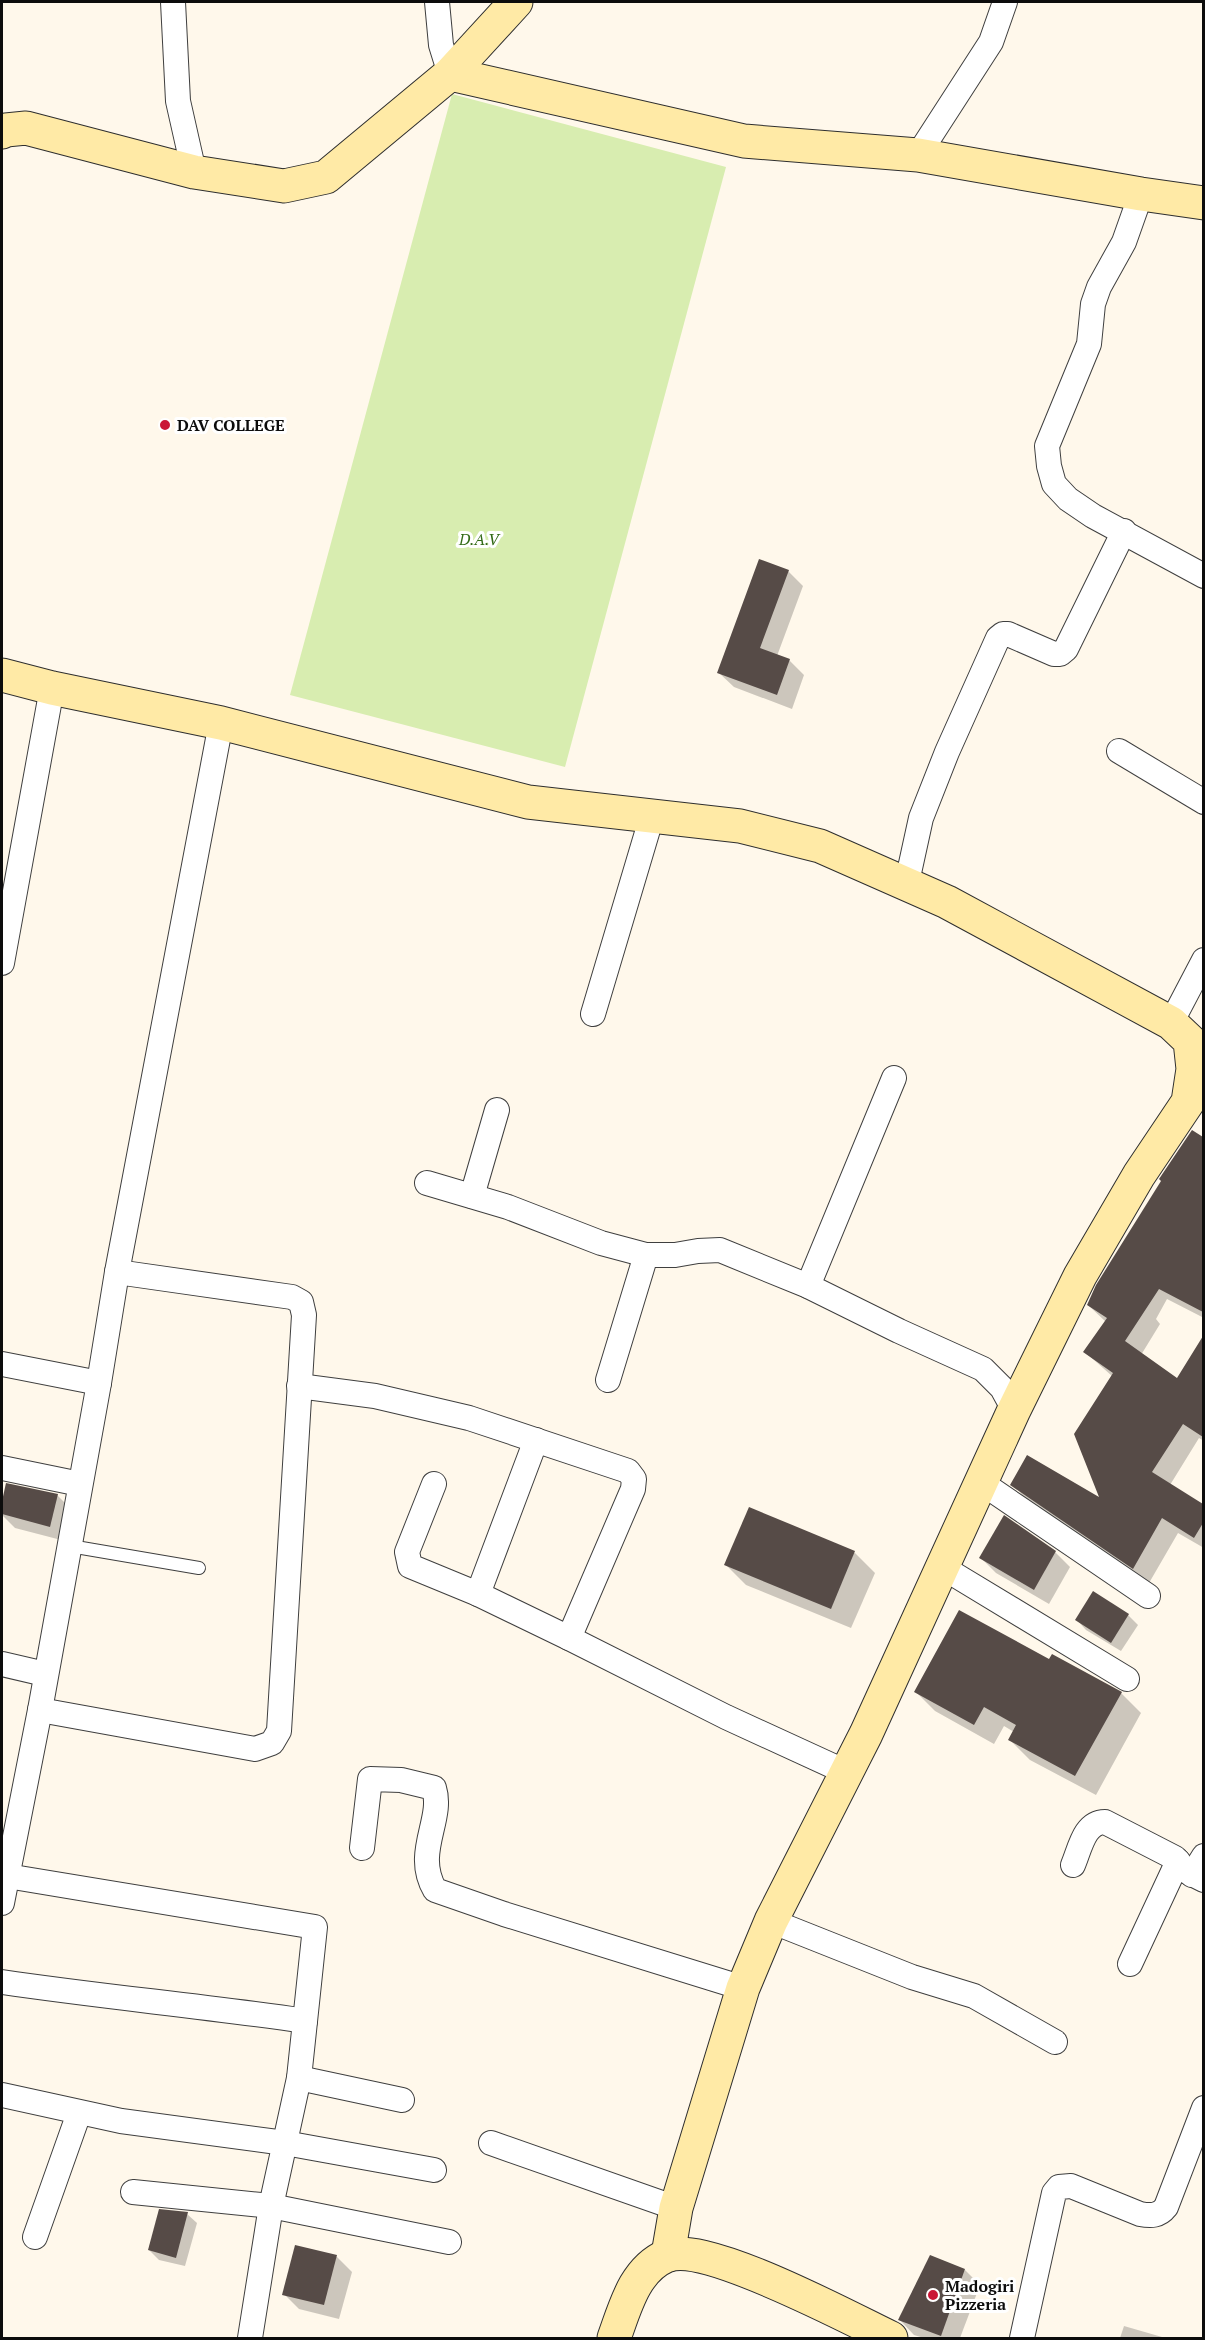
<svg xmlns="http://www.w3.org/2000/svg" width="1205" height="2340" viewBox="0 0 1205 2340" font-family="'PT Serif',serif">
  <style>
    .green { fill: #d8edb0 }
    .shadow { fill: #0003 }
    .building { fill: #564b47 }
    .lines { fill: none; stroke-linecap: round; stroke-linejoin: round }
    .lane-casing { stroke: #3f3f3f; stroke-width: 14 }
    .street-casing { stroke: #3f3f3f; stroke-width: 26 }
    .secondary-casing { stroke: #2e2e2e; stroke-width: 35 }
    .lane { stroke: #fff; stroke-width: 12 }
    .street { stroke: #fff; stroke-width: 24 }
    .secondary { stroke: #ffeaa6; stroke-width: 33 }
    .poi-dot { fill: #ca1636; stroke: #fff; stroke-width: 2 }
    .labels { text-anchor: middle; stroke-width: 6; stroke-linejoin: round; paint-order: stroke }
    .poi-label { font-size: 16px; font-weight: bold; fill: #0c0c0c; stroke: #fff; text-anchor: start }
    .park-label { font-size: 16px; font-style: italic; fill: #326a16; stroke: #fff }
  </style>
  <rect width="100%" height="100%" fill="#fff8eb"/>
  <polygon class="green" points="452,94 726,167 565,767 290,695"/>
  <g class="shadow">
    <polygon points="788,571 803,586 777,656 789,660 804,675 792,709 734,687 718,672"/>
    <polygon points="1192,1132 1204,1139 1204,1318 1167,1299 1156,1319 1160,1324 1141,1355 1178,1380 1201,1343 1204,1345 1204,1441 1199,1438 1170,1485 1204,1506 1204,1548 1178,1533 1149,1583 1027,1500 1012,1484 1102,1501 1112,1376 1085,1352 1106,1322 1088,1305"/>
    <polygon points="7,1485 57,1495 72,1510 65,1541 15,1528 2,1515"/>
    <polygon points="750,1509 855,1553 875,1573 851,1628 746,1585 726,1565"/>
    <polygon points="1005,1518 1055,1552 1070,1567 1049,1604 996,1573 981,1558"/>
    <polygon points="1128,1615 1138,1625 1121,1651 1086,1630 1077,1620"/>
    <polygon points="1050,1661 1121,1693 1141,1713 1096,1795 1030,1760 1010,1740 1014,1732 1004,1726 994,1744 935,1711 915,1691"/>
    <polygon points="187,2214 197,2223 185,2266 159,2260 149,2250"/>
    <polygon points="296,2247 337,2257 352,2272 339,2319 299,2309 284,2294"/>
    <polygon points="965,2270 980,2285 960,2338 924,2338 914,2335 900,2320"/>
    <polygon points="1124,2326 1162,2337 1163,2338 1120,2338"/>
  </g>
  <g class="building">
    <polygon points="759,559 789,570 760,648 790,659 777,695 717,673"/>
    <polygon points="1192,1130 1203,1137 1203,1312 1159,1289 1125,1341 1177,1378 1203,1336 1203,1437 1183,1424 1152,1472 1203,1504 1203,1523 1194,1538 1162,1518 1133,1569 1010,1485 1027,1455 1099,1497 1074,1434 1113,1373 1083,1352 1107,1318 1087,1305 1096,1285 1161,1181 1159,1179"/>
    <polygon points="6,1483 58,1494 50,1527 2,1514 2,1501"/>
    <polygon points="749,1507 855,1551 831,1609 724,1565"/>
    <polygon points="1004,1515 1056,1551 1034,1590 979,1558"/>
    <polygon points="1093,1591 1129,1614 1111,1643 1075,1620"/>
    <polygon points="959,1610 1049,1659 1052,1654 1122,1692 1075,1776 1008,1740 1016,1725 984,1707 974,1725 914,1692"/>
    <polygon points="159,2209 188,2212 176,2258 148,2250"/>
    <polygon points="295,2245 337,2255 324,2305 282,2295"/>
    <polygon points="930,2255 965,2269 941,2336 898,2320"/>
  </g>
  <g class="lines">
    <g class="lane-casing">
      <polyline id="lane" points="70,1546 199,1568"/>
    </g>
    <g class="street-casing">
      <g id="street">
        <polyline points="173,2 178,101 194,172"/>
        <polyline points="437,2 441,45 450,74"/>
        <polyline points="918,155 991,42 1005,2"/>
        <polyline points="1141,194 1124,242 1099,287 1093,304 1089,344 1047,446 1049,466 1054,484 1068,499 1093,516 1204,576"/>
        <polyline points="1119,751 1204,802"/>
        <polyline points="907,882 921,818 947,752 998,638 1003,634 1008,634 1054,654 1060,654 1066,649 1124,531"/>
        <polyline points="2,963 52,688"/>
        <polyline points="593,1014 652,816"/>
        <polyline points="1171,1023 1204,960"/>
        <polyline points="427,1183 508,1207 601,1243 646,1255 675,1255 698,1251 720,1250 808,1286 899,1331 983,1369 1002,1388 1014,1410"/>
        <polyline points="472,1196 497,1110"/>
        <polyline points="808,1286 894,1078"/>
        <polyline points="2,1364 99,1383"/>
        <polyline points="608,1380 646,1255"/>
        <polyline points="299,1386 375,1396 469,1418 628,1471 634,1479 633,1489 569,1638"/>
        <polyline points="2,1468 80,1484"/>
        <polyline points="982,1483 1148,1596"/>
        <polyline points="434,1484 407,1552 410,1566 478,1594 569,1638 726,1717 848,1773"/>
        <polyline points="942,1567 1127,1679"/>
        <polyline points="478,1594 536,1440"/>
        <polyline points="2,1664 45,1674"/>
        <polyline points="40,1710 255,1749 272,1743 279,1731 304,1315 301,1302 292,1297 117,1272"/>
        <path d="M362 1848 370 1779 401 1780 434 1788C444 1820 413 1852 435 1890L504 1914 743 1988"/>
        <path d="M1073 1865C1080 1849 1084 1822 1105 1822L1175 1858 1186 1871 1204 1880"/>
        <polyline points="1192,1875 1204,1856"/>
        <polyline points="7,1876 315,1927 299,2078 271,2206 250,2338"/>
        <polyline points="2,1903 40,1710 99,1383 117,1272 221,723"/>
        <polyline points="771,1921 912,1977 974,1996 1055,2042"/>
        <polyline points="1130,1964 1178,1861"/>
        <path d="M2 1982C103 1997 204 2006 305 2021"/>
        <polyline points="299,2078 402,2100"/>
        <polyline points="2,2095 121,2121 285,2143 434,2170"/>
        <polyline points="491,2143 676,2208"/>
        <polyline points="133,2192 271,2206 449,2242"/>
        <polyline points="35,2237 79,2113"/>
        <path d="M1022 2338 1054 2193 1059 2187 1071 2186 1140 2214C1151 2216 1159 2216 1166 2207L1204 2108"/>
      </g>
    </g>
    <g class="secondary-casing">
      <g id="secondary">
        <polyline points="450,74 744,141 918,155 1141,194 1204,203"/>
        <polyline points="2,132 6,130 26,128 194,172 284,186 326,177 450,74 516,2"/>
        <polyline points="2,675 52,688 221,723 528,802 740,826 820,846 947,902 1171,1023 1190,1041 1193,1069 1188,1102 1139,1175 1080,1276 1014,1410 866,1734 771,1921 743,1988 676,2208 668,2255"/>
        <path d="M614 2338C625 2308 634 2270 666 2256 705 2240 851 2319 891 2338"/>
      </g>
    </g>
    <use href="#lane" class="lane"/>
    <use href="#street" class="street"/>
    <use href="#secondary" class="secondary"/>
  </g>
  <g class="poi-dot">
    <circle cx="165" cy="425" r="6"/>
    <circle cx="933" cy="2295" r="6"/>
  </g>
  <g class="labels">
    <g class="poi-label">
      <text x="177" y="431">DAV COLLEGE</text>
      <text x="945" y="2292">Madogiri<tspan x="945" dy="18">Pizzeria</tspan></text>
    </g>
    <g class="park-label">
      <text x="479" y="545">D.A.V</text>
    </g>
  </g>
  <rect width="1205" height="2340" fill="none" stroke="#0c0c0c" stroke-width="6"/>
</svg>
